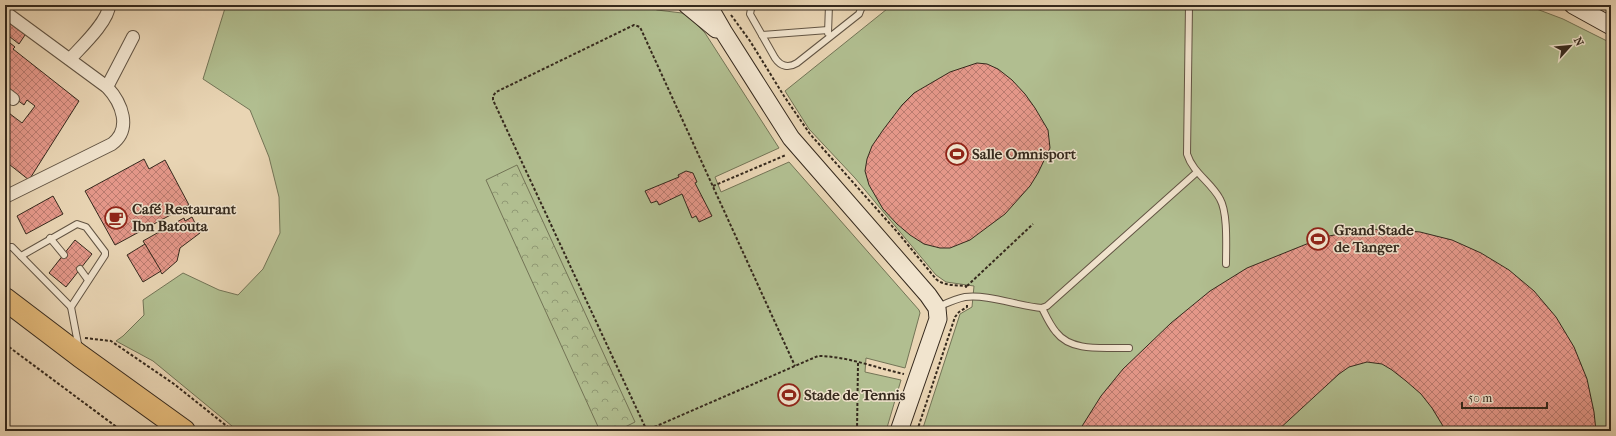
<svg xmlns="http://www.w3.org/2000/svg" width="1616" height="436" viewBox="0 0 1616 436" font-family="'IM FELL French Canon',serif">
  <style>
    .green { fill: #b1be90; stroke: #737456 }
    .forest { fill: url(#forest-crowns); stroke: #737456 }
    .building { fill: url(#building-cross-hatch); stroke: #35291d }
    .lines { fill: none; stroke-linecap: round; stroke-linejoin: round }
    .lane-casing { stroke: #625443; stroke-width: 8 }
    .street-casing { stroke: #625443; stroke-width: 14 }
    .secondary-casing { stroke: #35291d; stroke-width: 19 }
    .highway-casing { stroke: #35291d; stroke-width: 24 }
    .path { stroke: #35291d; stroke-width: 2; stroke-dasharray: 3 2; stroke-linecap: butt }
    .lane { stroke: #f1e4ce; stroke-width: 6 }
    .street { stroke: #f1e4ce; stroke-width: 12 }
    .secondary { stroke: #f1e4ce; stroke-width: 17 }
    .highway { stroke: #e4ba7a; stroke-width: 22 }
    .labels { text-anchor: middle; stroke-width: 3; stroke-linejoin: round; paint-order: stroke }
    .poi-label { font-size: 15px; font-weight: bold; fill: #35291d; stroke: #f1e4ce; text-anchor: start }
  </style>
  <defs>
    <pattern id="forest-crowns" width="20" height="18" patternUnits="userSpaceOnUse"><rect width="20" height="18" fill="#b1be90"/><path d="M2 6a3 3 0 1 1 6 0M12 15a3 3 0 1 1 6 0" fill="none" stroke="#919a75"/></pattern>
    <pattern id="building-cross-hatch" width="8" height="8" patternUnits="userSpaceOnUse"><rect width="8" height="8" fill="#e49789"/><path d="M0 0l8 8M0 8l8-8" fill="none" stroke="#ba7b6f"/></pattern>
  </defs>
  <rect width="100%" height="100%" fill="#e9d5b4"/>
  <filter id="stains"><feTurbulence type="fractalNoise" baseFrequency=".005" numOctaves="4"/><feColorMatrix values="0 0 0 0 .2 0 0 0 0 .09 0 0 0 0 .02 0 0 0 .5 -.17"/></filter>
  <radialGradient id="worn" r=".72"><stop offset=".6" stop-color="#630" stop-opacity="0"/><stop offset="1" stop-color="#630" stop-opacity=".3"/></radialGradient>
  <g class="green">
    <polygon points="226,5 647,5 657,10 682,13 688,16 705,33 779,148 715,177 721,192 789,162 919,310 920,313 905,368 866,358 865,372 901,380 886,431 238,431 153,361 116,341 123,336 144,315 143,300 183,273 219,290 238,295 263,269 280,233 279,197 269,157 250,110 203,79"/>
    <polygon points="892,5 1381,5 1399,9 1419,5 1526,5 1563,19 1611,43 1611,431 922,431 960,314 972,307 974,286 946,282 936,275 855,178 809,129 785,91"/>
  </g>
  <polygon class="forest" points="517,165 635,422 617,431 600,431 486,180"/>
  <g class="building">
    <polygon points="5,15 27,32 19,44 5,33"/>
    <polygon points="5,39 15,47 13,49 79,101 29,180 5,161 5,110 22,123 35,106 27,100 24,105 5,91"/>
    <polygon points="977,63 987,64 998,69 1012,80 1025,94 1035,108 1048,130 1050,148 1038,173 1030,186 1005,214 970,240 950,248 940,248 924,244 910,235 897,224 883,209 869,185 865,171 867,159 872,146 883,130 902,105 914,93 950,72"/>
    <polygon points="144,159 149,169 165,160 189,205 115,245 85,191"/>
    <polygon points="686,171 693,173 697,182 695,183 712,216 699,222 696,216 692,218 682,194 659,205 657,201 651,203 645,191 679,177 678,175"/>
    <polygon points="53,196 63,214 26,234 17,216"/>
    <polygon points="192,217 200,233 180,248 177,261 162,274 143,241 184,218 185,221"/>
    <polygon points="1388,229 1420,232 1452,240 1481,253 1509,270 1534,291 1556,317 1574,347 1587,379 1594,412 1596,431 1446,431 1432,408 1421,394 1406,381 1392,370 1382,364 1367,362 1349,367 1339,374 1277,431 1079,431 1101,396 1123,369 1171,323 1210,291 1247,268 1324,237 1355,231"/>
    <polygon points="75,240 92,254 66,287 49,273"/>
    <polygon points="145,244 161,271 143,282 127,255"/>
  </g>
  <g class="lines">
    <g class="lane-casing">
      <g id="lane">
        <path d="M754 5 751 9 750 14 775 58C781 67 789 68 797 63L859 14 861 9 859 5"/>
        <path d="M1189 5 1187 154C1193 173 1211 182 1220 199 1228 213 1226 247 1226 264"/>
        <polyline points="828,33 829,5"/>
        <polyline points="762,35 828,30"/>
        <polyline points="50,238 64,255"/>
        <polyline points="5,247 12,247 71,307 79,349"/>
        <polyline points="21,256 77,224 86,227 105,252 105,255 71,307"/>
        <polyline points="80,269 88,280"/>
        <path d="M938 307C947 303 955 299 965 297 988 294 1018 306 1042 308L1047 306 1197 172"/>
        <path d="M1042 308C1046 316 1050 325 1056 332 1072 353 1106 347 1129 348"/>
      </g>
    </g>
    <g class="street-casing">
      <g id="street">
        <path d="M5 12 107 87C122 103 132 129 112 144L5 197"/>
        <path d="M70 59C81 47 109 21 109 5"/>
        <polyline points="107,87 133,37"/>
        <polyline points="5,93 13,99"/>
      </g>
    </g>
    <g class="secondary-casing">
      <g id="secondary">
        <polyline points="687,5 716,29"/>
        <polyline points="708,5 723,31 791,138 928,295 937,308 938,319 899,431"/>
        <polyline points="1573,5 1611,26"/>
      </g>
    </g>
    <g class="highway-casing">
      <polyline id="highway" points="5,299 80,356 184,431"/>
    </g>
    <g class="path">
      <polyline points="652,5 657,8 674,8"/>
      <path d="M731 15 750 41 784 96 810 134 899 234 936 279C944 286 956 285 966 286V288"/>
      <polyline points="713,186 786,155"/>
      <polyline points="967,286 1033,224"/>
      <polyline points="85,338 111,341 174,384 233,431"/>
      <polyline points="5,344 122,431"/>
      <path d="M645 431 818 356C847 356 876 368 904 374"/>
      <polyline points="647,431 493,100 493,96 496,92 634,25 640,27 795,366"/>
      <polyline points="857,431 858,363"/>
      <polyline points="917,431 955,317 959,312 967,307 967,305"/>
    </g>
    <use href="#lane" class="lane"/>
    <use href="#street" class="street"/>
    <use href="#secondary" class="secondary"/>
    <use href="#highway" class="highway"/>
  </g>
  <defs>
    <g id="stadium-ring" transform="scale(1.15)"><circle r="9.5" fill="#f1e4ce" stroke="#8f2418" stroke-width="1.5"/><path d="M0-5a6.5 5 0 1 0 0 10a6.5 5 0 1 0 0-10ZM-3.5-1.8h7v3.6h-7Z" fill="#8f2418"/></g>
    <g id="cafe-ring" transform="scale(1.15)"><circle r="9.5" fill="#f1e4ce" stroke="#8f2418" stroke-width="1.5"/><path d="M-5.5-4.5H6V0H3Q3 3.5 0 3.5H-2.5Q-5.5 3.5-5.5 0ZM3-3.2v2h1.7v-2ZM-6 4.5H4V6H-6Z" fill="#8f2418"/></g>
  </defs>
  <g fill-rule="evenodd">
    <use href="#stadium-ring" x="957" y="154"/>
    <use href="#cafe-ring" x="116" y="218"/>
    <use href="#stadium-ring" x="1318" y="239"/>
    <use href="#stadium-ring" x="789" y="395"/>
  </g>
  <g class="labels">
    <g class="poi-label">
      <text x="972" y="159">Salle Omnisport</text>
      <text x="132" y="214">Café Restaurant<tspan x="132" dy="17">Ibn Batouta</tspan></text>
      <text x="1334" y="235">Grand Stade<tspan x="1334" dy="17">de Tanger</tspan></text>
      <text x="804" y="400">Stade de Tennis</text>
    </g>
  </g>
  <rect width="1616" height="436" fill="none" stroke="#e9d5b4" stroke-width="20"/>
  <rect x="6" y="6" width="1604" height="424" fill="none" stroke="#35291d" stroke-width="2"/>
  <rect x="10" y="10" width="1596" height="416" fill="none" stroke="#35291d"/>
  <g transform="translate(1570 46) rotate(63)" stroke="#f1e4ce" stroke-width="3" paint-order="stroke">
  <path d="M0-3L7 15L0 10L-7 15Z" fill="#35291d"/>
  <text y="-6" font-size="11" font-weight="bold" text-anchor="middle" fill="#35291d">N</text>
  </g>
  <path d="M1462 402v6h85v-6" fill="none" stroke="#35291d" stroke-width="2"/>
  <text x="1468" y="402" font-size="12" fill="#35291d" stroke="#f1e4ce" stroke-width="3" paint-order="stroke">50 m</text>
  <rect width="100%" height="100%" filter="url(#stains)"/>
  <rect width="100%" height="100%" fill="url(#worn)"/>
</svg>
